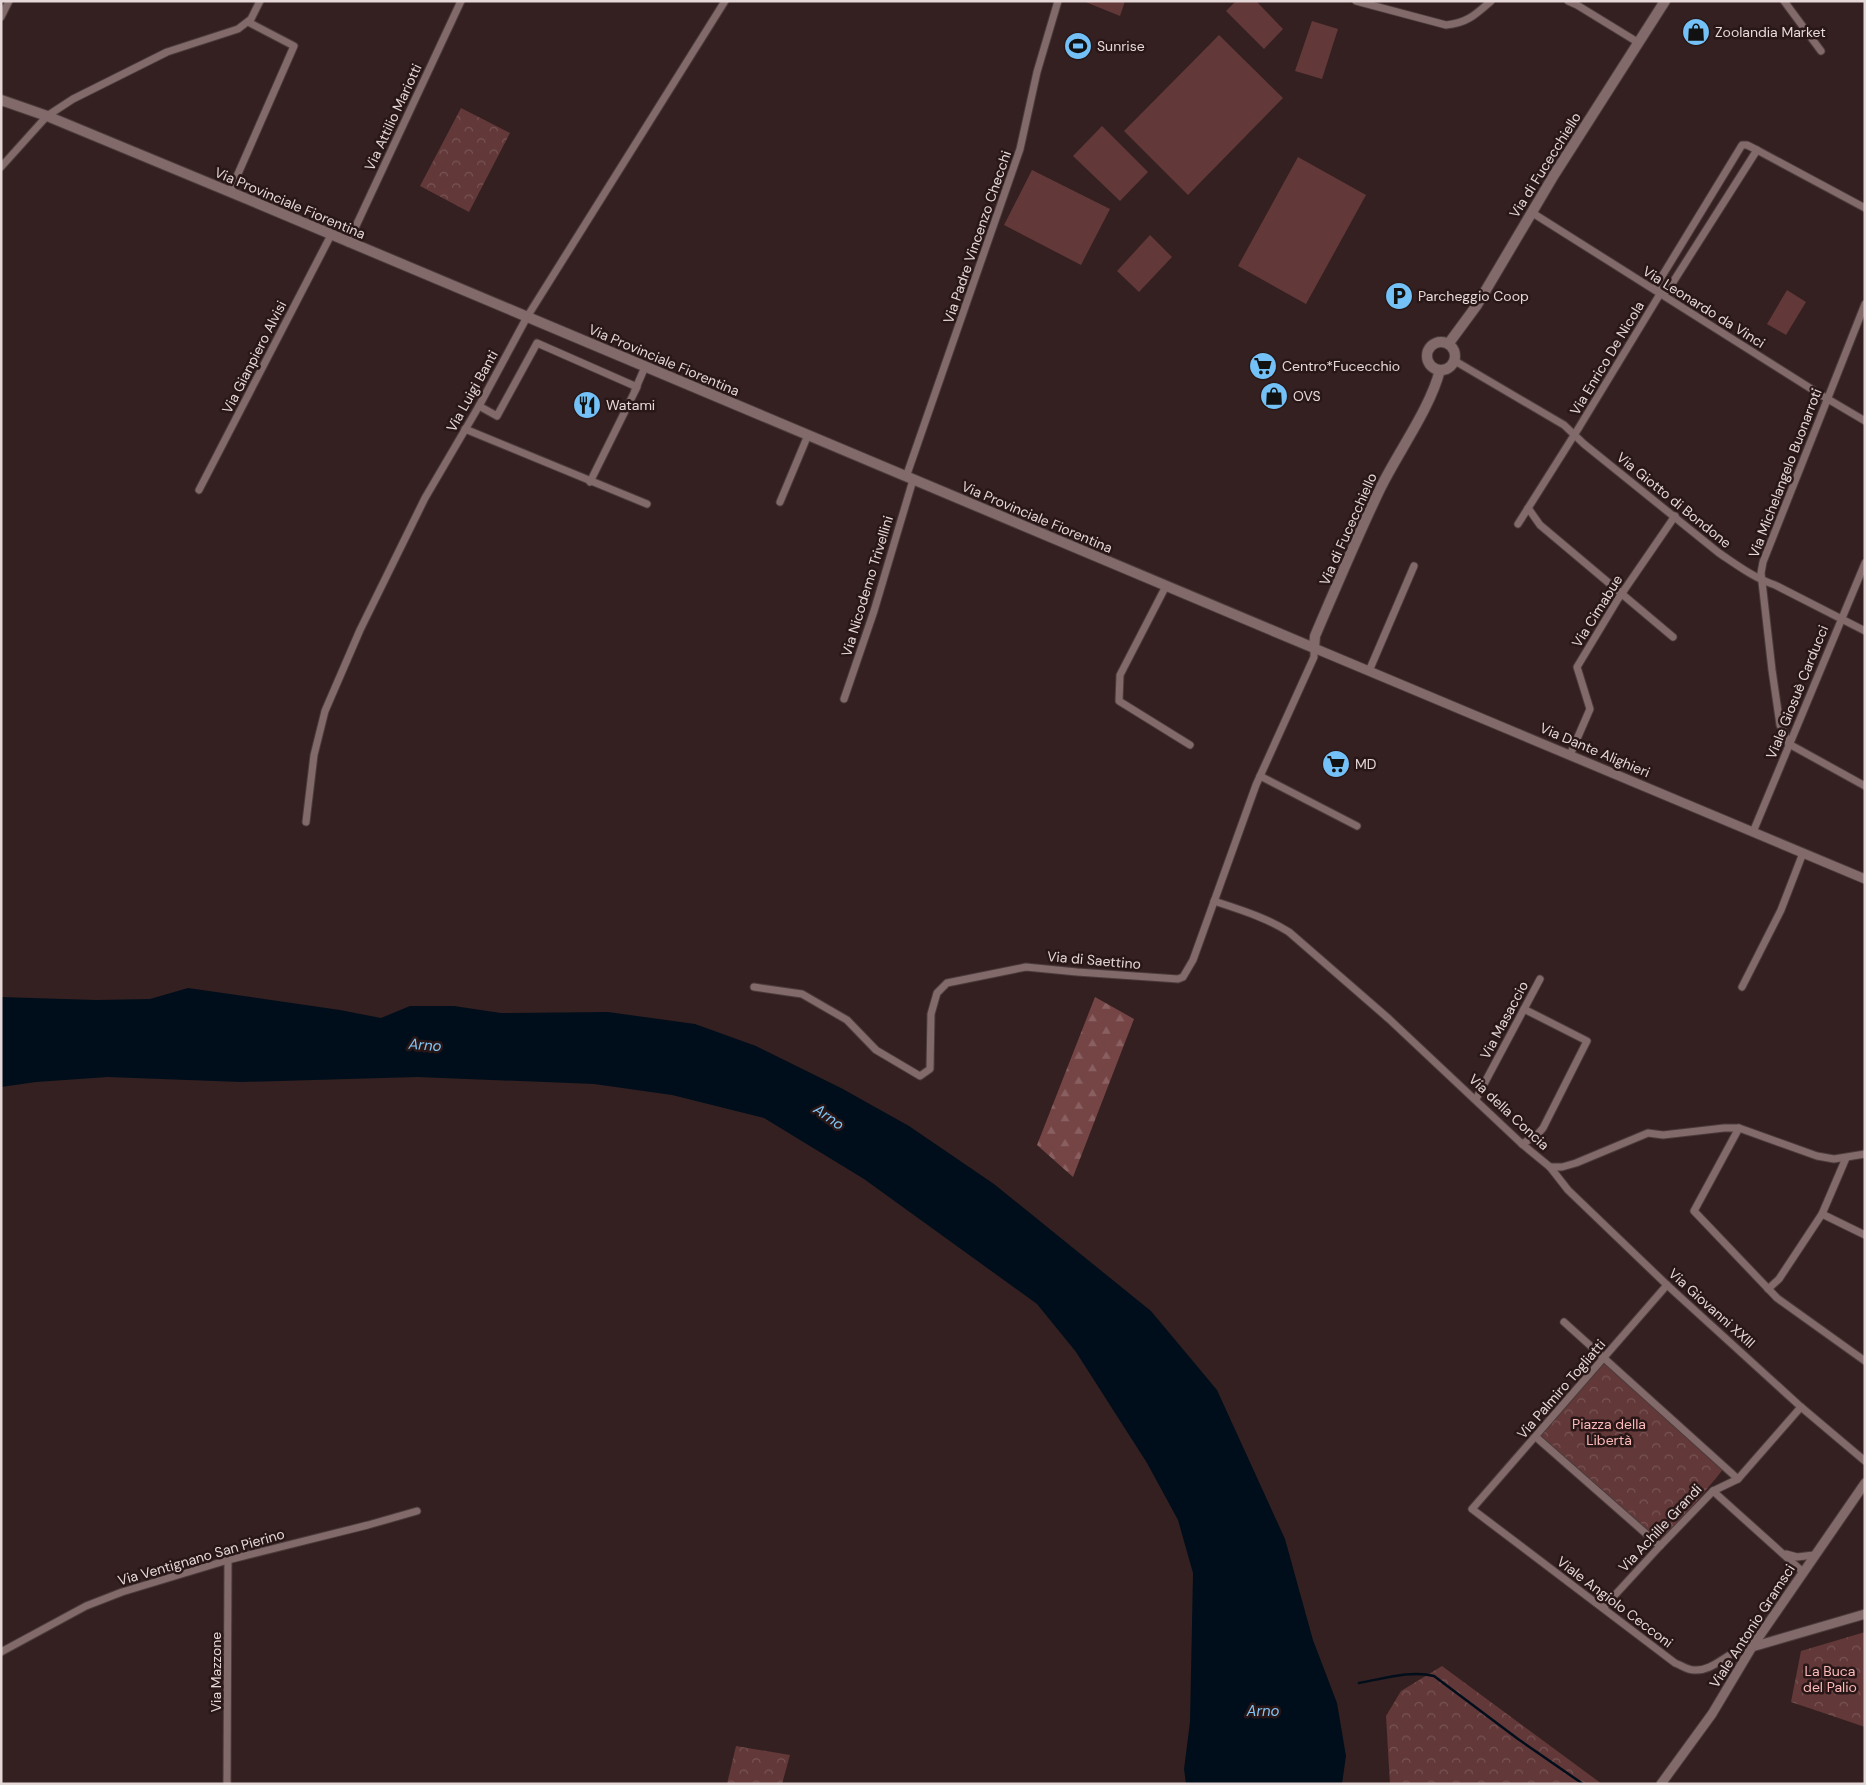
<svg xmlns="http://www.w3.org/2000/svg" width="1866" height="1785" viewBox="0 0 1866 1785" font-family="'DM Sans',sans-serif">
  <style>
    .grass { fill: #623839 }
    .forest { fill: url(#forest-firs) }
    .park { fill: url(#park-crowns) }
    .water { fill: #000e1b }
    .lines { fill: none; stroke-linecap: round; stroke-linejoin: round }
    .stream { stroke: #000e1b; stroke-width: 2.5 }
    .minor-casing { stroke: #4c3b3b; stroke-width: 9 }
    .tertiary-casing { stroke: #4c3b3b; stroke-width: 11 }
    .secondary-casing { stroke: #4c3b3b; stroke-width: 12 }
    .minor { stroke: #816a69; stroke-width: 7 }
    .tertiary { stroke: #816a69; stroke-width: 9 }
    .secondary { stroke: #816a69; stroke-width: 10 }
    .labels { text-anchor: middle; stroke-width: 5; stroke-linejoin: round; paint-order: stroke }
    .poi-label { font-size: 14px; fill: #e6d8d8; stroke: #291717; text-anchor: start }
    .street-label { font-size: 14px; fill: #e6d8d8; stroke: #291717 }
    .park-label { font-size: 14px; fill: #fdbaba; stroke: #291717 }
    .water-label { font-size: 15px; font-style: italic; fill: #82c6f6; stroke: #291717 }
  </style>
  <defs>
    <pattern id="forest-firs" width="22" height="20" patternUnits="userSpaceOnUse" patternTransform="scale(1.25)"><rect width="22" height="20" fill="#754546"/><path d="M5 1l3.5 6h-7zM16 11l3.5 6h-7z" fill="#895f60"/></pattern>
    <pattern id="park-crowns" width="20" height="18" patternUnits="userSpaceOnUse" patternTransform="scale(1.25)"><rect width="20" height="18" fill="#623839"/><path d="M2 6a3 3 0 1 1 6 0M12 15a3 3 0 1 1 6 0" fill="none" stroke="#785455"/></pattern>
  </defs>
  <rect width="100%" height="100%" fill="#342020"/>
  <g class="grass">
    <polygon points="1083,1 1125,1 1120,16"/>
    <polygon points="1236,1 1256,1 1283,29 1264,49 1226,11"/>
    <polygon points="1312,21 1338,29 1322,79 1295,71"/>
    <polygon points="1219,35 1283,98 1188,195 1124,131"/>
    <polygon points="1102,126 1148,172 1120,201 1073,156"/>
    <polygon points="1298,157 1366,195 1306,304 1238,266"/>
    <polygon points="1032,170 1110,209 1081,265 1004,225"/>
    <polygon points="1150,235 1172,257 1139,292 1117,271"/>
    <polygon points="1787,290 1806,302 1786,335 1767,324"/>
  </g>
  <polygon class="forest" points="1095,997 1134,1019 1073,1177 1037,1145"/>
  <g class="park">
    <polygon points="461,108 510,133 469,212 420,186"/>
    <polygon points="1605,1359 1725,1467 1660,1546 1536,1437"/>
    <polygon points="1865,1632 1865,1727 1791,1702 1801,1651"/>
    <polygon points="1442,1666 1602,1784 1390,1784 1386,1716 1401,1691"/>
    <polygon points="736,1746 790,1755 782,1784 727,1784"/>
  </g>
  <polygon class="water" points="188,988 340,1010 381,1018 410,1006 454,1006 501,1013 608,1012 695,1024 756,1046 841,1088 909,1126 994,1184 1151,1311 1217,1390 1285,1539 1313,1640 1337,1703 1346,1756 1342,1784 1186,1784 1184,1769 1190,1722 1193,1573 1178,1520 1147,1463 1076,1352 1037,1304 864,1179 764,1118 672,1095 594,1084 417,1077 241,1082 108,1077 36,1082 1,1087 1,997 96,1000 150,999"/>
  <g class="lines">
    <path class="stream" d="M1359 1683C1383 1679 1410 1670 1434 1676L1518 1739 1583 1784"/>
    <g class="minor-casing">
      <g id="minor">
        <path d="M1356 1 1446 25C1467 23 1475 15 1491 1"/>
        <polyline points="1568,1 1577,5 1639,43"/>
        <polyline points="1784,1 1821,51"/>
        <polyline points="1,17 9,1"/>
        <polyline points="1,167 47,116 73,99 167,52 238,29 251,19 260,1"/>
        <polyline points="230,192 294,46 248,22"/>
        <polyline points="1531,212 1821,395 1865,421"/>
        <polyline points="348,243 461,1"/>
        <polyline points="1660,293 1656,286 1742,145 1747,145 1757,150 1865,208"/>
        <polyline points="1660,294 1668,290 1757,150"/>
        <path d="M1455 361 1564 425 1584 444 1719 553C1737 565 1754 578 1775 585L1865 631"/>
        <polyline points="635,390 645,367"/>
        <polyline points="479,406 497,416 537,343 637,387 590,482"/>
        <polyline points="465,429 647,504"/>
        <polyline points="906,477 1020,149 1037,72 1058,1"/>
        <polyline points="199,490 331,235"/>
        <polyline points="780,502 808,435"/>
        <polyline points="1528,508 1540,525 1673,637"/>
        <polyline points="1518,524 1578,429 1660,294"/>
        <polyline points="1166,586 1120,675 1119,701 1190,745"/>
        <polyline points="1369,671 1414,566"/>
        <polyline points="844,699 874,611 913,480"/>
        <polyline points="1789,744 1780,725 1772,670 1761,573 1763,562 1865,304"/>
        <polyline points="1789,744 1865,786"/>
        <polyline points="1570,755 1590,709 1577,667 1618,599 1675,516"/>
        <polyline points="1260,776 1357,826"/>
        <polyline points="306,822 314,755 325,711 360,630 425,498 479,406 527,317 725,1"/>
        <polyline points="1753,832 1865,563"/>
        <path d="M1214 901C1241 910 1265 917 1289 932L1389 1019 1522 1144 1550 1167 1568 1190 1667 1285 1801 1407 1865 1461"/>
        <polyline points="754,987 802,994 847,1020 876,1050 920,1076 930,1069 931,1014 937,993 947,983 1026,967 1077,972 1178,979 1183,977 1193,960 1256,785 1314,657 1314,648"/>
        <polyline points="1742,987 1781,910 1803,853"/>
        <polyline points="1476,1099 1540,979"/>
        <polyline points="1739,1128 1694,1211 1777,1298 1865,1361"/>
        <polyline points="1522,1144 1537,1135 1543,1128 1587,1041 1524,1009"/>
        <polyline points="1550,1167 1562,1167 1576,1163 1648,1133 1663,1135 1724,1128 1739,1128 1817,1156 1834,1159 1865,1154"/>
        <polyline points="1822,1214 1865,1235"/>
        <path d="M1667 1285 1472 1509 1675 1663C1681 1665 1687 1670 1694 1670 1715 1672 1731 1647 1752 1647"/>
        <polyline points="1768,1289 1779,1279 1822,1214 1846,1158"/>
        <polyline points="1564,1322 1738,1479"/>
        <polyline points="1536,1437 1660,1546"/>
        <polyline points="1713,1491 1803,1572"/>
        <polyline points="1786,1554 1797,1557 1814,1555"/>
        <polyline points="1603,1608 1660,1546 1713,1491 1738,1479 1801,1407"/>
        <polyline points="1,1652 86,1606 122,1592 228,1560 368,1525 417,1511"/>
        <polyline points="227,1784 228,1560"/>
      </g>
    </g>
    <g class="tertiary-casing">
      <g id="tertiary">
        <polyline points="1314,648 1865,879"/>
        <polyline points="1752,1647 1865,1614"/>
        <polyline points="1661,1784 1712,1714 1752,1647 1865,1483"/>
      </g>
    </g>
    <g class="secondary-casing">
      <g id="secondary">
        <path d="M1 100 47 116 252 201 1314 648 1315 636C1336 587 1357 537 1380 489 1398 452 1430 409 1440 370"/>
        <circle cx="1441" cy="356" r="14"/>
        <polyline points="1449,343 1477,305 1554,175 1665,1"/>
      </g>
    </g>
    <use href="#minor" class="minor"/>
    <use href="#tertiary" class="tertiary"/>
    <use href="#secondary" class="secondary"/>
  </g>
  <defs>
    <g id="shop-disc" transform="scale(1.4375)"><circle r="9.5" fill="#73c1f6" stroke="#291717"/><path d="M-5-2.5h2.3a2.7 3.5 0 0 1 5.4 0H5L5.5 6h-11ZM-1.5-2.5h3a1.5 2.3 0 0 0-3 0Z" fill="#111"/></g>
    <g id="stadium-disc" transform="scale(1.4375)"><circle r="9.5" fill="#73c1f6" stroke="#291717"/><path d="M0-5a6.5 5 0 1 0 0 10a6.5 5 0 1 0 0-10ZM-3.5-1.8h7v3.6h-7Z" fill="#111"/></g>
    <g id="parking-disc" transform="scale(1.4375)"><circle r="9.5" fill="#73c1f6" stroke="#291717"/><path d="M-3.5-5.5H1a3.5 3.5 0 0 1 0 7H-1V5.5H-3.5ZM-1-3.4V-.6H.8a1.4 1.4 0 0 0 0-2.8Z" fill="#111"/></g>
    <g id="supermarket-disc" transform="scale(1.4375)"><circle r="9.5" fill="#73c1f6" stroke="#291717"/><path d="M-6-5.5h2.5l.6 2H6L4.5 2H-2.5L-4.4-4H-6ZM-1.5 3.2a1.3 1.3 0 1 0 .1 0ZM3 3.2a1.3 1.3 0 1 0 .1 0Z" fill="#111"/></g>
    <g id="restaurant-disc" transform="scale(1.4375)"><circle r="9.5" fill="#73c1f6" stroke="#291717"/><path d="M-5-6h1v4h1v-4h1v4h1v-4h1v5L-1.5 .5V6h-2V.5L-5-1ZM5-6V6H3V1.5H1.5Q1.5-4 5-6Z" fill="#111"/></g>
  </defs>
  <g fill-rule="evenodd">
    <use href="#shop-disc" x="1696" y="32"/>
    <use href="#stadium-disc" x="1078" y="46"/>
    <use href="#parking-disc" x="1399" y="296"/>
    <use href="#supermarket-disc" x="1263" y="366"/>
    <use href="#shop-disc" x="1274" y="396"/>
    <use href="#restaurant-disc" x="587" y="405"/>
    <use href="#supermarket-disc" x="1336" y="764"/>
  </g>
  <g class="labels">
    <g class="poi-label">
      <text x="1715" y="37">Zoolandia Market</text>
      <text x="1097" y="51">Sunrise</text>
      <text x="1418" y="301">Parcheggio Coop</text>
      <text x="1282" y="371">Centro*Fucecchio</text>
      <text x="1293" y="401">OVS</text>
      <text x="606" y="410">Watami</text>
      <text x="1355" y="769">MD</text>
    </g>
    <g class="street-label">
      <text transform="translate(393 117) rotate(-65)" y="5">Via Attilio Mariotti</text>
      <text transform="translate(1545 165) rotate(-58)" y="5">Via di Fucecchiello</text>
      <text transform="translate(290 203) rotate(23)" y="5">Via Provinciale Fiorentina</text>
      <text transform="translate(977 237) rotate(-71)" y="5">Via Padre Vincenzo Checchi</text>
      <text transform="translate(1704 307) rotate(32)" y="5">Via Leonardo da Vinci</text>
      <text transform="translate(254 357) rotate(-63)" y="5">Via Gianpiero Alvisi</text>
      <text transform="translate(1607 358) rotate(-59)" y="5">Via Enrico De Nicola</text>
      <text transform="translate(664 360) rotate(23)" y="5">Via Provinciale Fiorentina</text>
      <text transform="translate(472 391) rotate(-61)" y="5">Via Luigi Banti</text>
      <text transform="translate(1785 473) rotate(-69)" y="5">Via Michelangelo Buonarroti</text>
      <text transform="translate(1674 500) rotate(39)" y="5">Via Giotto di Bondone</text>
      <text transform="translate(1037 517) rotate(23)" y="5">Via Provinciale Fiorentina</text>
      <text transform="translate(1348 529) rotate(-66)" y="5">Via di Fucecchiello</text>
      <text transform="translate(867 586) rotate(-73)" y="5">Via Nicodemo Trivellini</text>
      <text transform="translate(1597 611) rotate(-58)" y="5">Via Cimabue</text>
      <text transform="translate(1797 692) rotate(-68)" y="5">Viale Giosuè Carducci</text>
      <text transform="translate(1595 750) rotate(23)" y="5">Via Dante Alighieri</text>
      <text transform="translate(1094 960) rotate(5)" y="5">Via di Saettino</text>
      <text transform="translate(1504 1020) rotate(-62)" y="5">Via Masaccio</text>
      <text transform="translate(1509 1112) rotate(43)" y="5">Via della Concia</text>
      <text transform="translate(1712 1308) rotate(42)" y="5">Via Giovanni XXIII</text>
      <text transform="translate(1561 1389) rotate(-49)" y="5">Via Palmiro Togliatti</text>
      <text transform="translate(1660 1528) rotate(-47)" y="5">Via Achille Grandi</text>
      <text transform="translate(201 1557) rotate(-16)" y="5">Via Ventignano San Pierino</text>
      <text transform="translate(1615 1602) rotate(37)" y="5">Viale Angiolo Cecconi</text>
      <text transform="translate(1752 1626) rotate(-57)" y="5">Viale Antonio Gramsci</text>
      <text transform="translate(216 1672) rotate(-90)" y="5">Via Mazzone</text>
    </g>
    <g class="park-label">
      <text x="1609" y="1429">Piazza della<tspan x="1609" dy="16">Libertà</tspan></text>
      <text x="1830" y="1676">La Buca<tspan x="1830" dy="16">del Palio</tspan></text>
    </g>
    <g class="water-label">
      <text transform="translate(425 1045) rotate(4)" y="5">Arno</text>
      <text transform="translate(829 1117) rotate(35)" y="5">Arno</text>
      <text x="1263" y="1716">Arno</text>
    </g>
  </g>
  <rect width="1866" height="1785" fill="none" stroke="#e6d8d8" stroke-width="5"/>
</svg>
